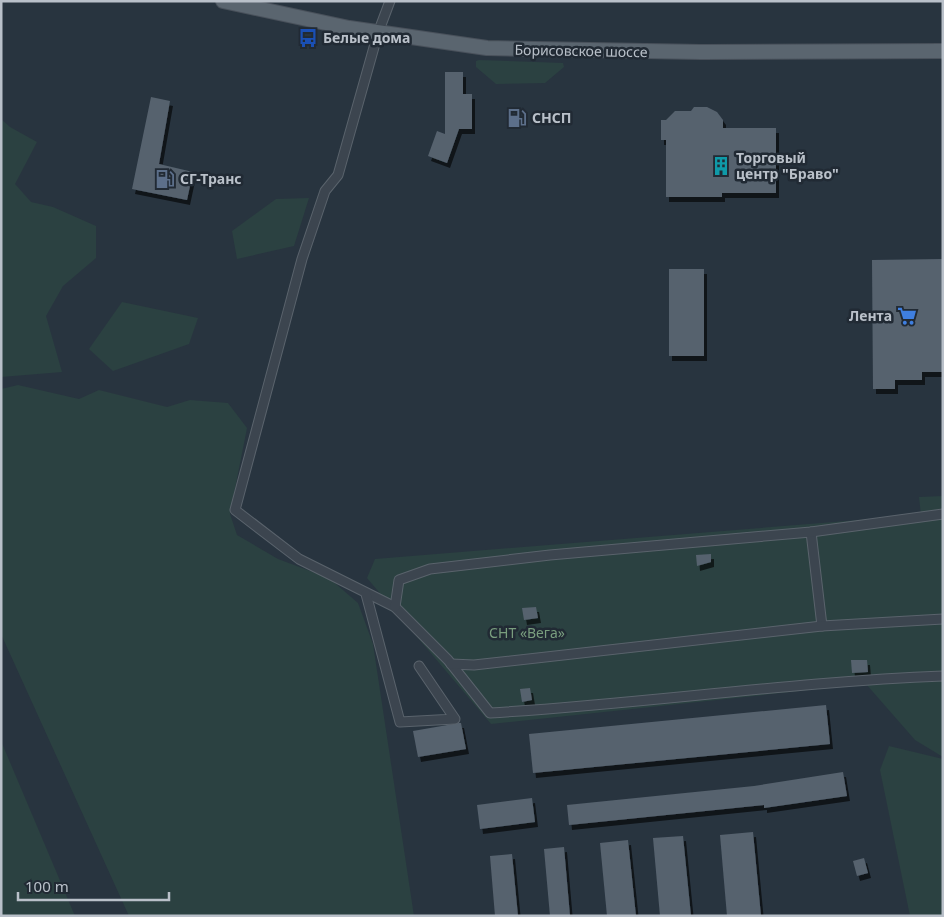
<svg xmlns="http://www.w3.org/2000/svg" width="944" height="917" viewBox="0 0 944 917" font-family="'Noto Sans',sans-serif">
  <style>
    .green { fill: #2b4141 }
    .building { fill: #56626e; filter: url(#shadow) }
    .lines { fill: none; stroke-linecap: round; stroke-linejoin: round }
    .street-casing { stroke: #5a636c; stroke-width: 11 }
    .primary-casing { stroke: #49515b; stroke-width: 16 }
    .street { stroke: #3c454f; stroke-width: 9 }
    .primary { stroke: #5a656f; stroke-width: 14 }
    .labels { text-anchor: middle; stroke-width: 5; stroke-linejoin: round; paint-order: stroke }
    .poi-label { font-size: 14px; font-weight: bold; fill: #b9c0c9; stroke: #212a34; text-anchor: start }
    .street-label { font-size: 14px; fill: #b9c0c9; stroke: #212a34 }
    .park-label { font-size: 14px; fill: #799d7e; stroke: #212a34 }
  </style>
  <defs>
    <filter id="shadow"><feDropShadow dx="3" dy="5" stdDeviation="0" flood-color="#0009"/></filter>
  </defs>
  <rect width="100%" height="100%" fill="#28343f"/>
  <g class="green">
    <polygon points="479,60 563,63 564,67 545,83 496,84 476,67 476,61"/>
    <polygon points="1,119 10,127 37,142 15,184 31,202 53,207 96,226 96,258 63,286 46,316 62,372 1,377"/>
    <polygon points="309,198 294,246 237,259 232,231 276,199"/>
    <polygon points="122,302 198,318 189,344 113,371 89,349"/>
    <polygon points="18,385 79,399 99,390 167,407 190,400 228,403 247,428 230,514 237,535 278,559 329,578 358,603 373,644 414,916 129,916 1,634 1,389"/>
    <polygon points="943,496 943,757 915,740 866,684 491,724 367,578 375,559 921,515 919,497"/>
    <polygon points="1,741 75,916 1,916"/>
    <polygon points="889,746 943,759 943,916 910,916 880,770"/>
  </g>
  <g class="building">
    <polygon points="445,72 463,72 463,94 472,94 472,129 459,129 447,163 428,156 437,131 445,134"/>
    <polygon points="151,97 170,101 159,164 193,172 187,200 132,189"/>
    <polygon points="694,107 707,107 717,112 723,120 723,128 776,128 776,193 722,193 722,197 666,197 666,140 661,140 661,120 666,120 675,111 691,111"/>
    <polygon points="943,259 943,372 922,372 922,380 895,380 895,389 873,389 872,260"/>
    <rect x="669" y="269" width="35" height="87"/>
    <polygon points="711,554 711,562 697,566 696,555"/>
    <polygon points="536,607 538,618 524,620 522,608"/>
    <polygon points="851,660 867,660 868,672 852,673"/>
    <polygon points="530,688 532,700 522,702 520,689"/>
    <polygon points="826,705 830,744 533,773 529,734"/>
    <polygon points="459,723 461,723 466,749 418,757 413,731"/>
    <polygon points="843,772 847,796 764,808 764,805 569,825 567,805 754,786"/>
    <polygon points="532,798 535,822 480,829 477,805"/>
    <polygon points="753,832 761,916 727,916 720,835"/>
    <polygon points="683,836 691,916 660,916 653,838"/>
    <polygon points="628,840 636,916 607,916 600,843"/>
    <polygon points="564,847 570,916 550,916 544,849"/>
    <polygon points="512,854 518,916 495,916 490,856"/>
    <polygon points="864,858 868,873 857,876 853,861"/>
  </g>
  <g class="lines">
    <g class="street-casing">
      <g id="street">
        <path d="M390 1 378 33 338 175 325 191 302 259 235 510 299 559 395 607 448 660 490 713C641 704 791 682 943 676"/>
        <polyline points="811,532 822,626"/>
        <polyline points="366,594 400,722 455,719 419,666"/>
        <polyline points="395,607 399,580 430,569 550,555 811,532 943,514"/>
        <polyline points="451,664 474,665 822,626 943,619"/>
      </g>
    </g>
    <g class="primary-casing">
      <polyline id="primary" points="223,1 349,28 487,48 701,52 943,51"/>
    </g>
    <use href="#street" class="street"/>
    <use href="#primary" class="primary"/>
  </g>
  <defs>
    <g id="bus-bare" transform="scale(1.5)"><path d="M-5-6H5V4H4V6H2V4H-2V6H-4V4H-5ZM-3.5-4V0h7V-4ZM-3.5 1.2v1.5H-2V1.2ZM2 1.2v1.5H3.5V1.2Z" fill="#1a4fb4" stroke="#212a34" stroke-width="2.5" paint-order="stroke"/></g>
    <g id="fuel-bare" transform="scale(1.5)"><path d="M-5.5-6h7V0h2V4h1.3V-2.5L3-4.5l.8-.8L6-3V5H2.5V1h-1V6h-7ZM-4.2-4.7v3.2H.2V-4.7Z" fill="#5c6f8a" stroke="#212a34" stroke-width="2.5" paint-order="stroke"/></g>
    <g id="building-bare" transform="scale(1.5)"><path d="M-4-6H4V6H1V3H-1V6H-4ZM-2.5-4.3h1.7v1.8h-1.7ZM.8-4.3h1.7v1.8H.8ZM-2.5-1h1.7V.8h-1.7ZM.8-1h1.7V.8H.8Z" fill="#0f9aa8" stroke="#212a34" stroke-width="2.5" paint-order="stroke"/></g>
    <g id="supermarket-bare" transform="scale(1.5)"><path d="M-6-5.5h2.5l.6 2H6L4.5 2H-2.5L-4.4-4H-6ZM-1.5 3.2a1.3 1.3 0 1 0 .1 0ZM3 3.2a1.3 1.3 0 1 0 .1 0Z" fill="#3f7fe0" stroke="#212a34" stroke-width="2.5" paint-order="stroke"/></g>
  </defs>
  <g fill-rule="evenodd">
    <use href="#bus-bare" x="308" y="38"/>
    <use href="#fuel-bare" x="517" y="118"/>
    <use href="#building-bare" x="721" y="166"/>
    <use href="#fuel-bare" x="165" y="179"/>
    <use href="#supermarket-bare" x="907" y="316"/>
  </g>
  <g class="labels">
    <g class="poi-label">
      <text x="323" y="43">Белые дома</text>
      <text x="532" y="123">СНСП</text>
      <text x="736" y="163">Торговый<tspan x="736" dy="16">центр "Браво"</tspan></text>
      <text x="180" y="184">СГ-Транс</text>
      <text x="892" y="321" text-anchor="end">Лента</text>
    </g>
    <g class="street-label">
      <text transform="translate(581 51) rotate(1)" y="5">Борисовское шоссе</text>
    </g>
    <g class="park-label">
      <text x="527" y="638">СНТ «Вега»</text>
    </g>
  </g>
  <rect width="944" height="917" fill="none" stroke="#b9c0c9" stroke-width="5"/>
  <path d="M18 892v8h151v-8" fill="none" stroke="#b9c0c9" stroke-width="2.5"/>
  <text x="25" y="892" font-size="15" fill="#b9c0c9" stroke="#212a34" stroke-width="4" paint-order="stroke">100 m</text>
</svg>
